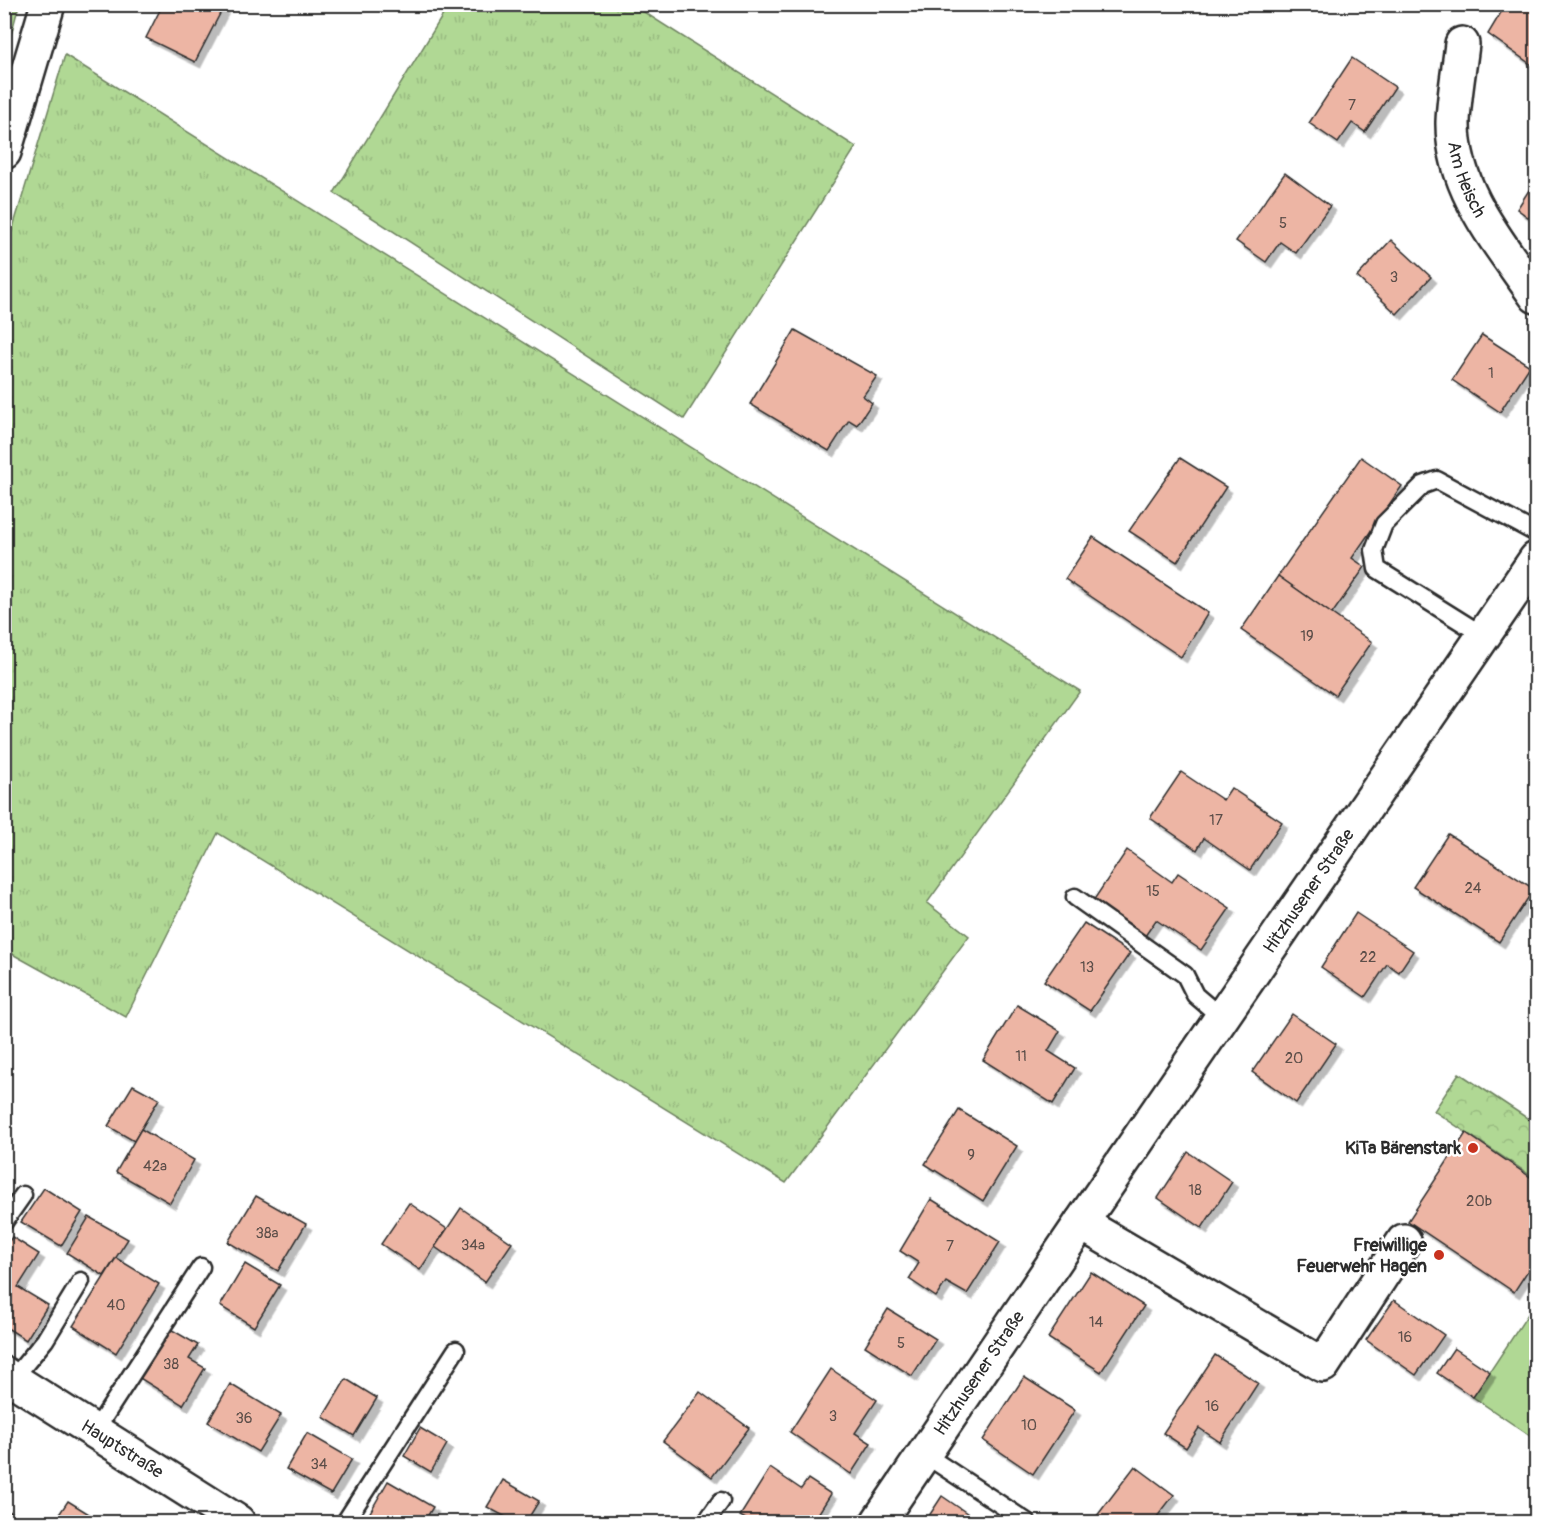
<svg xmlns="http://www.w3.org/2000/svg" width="1541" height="1527" viewBox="0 0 1541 1527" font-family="Pangolin,sans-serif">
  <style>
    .grass { fill: url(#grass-tufts); stroke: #6e8260; stroke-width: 1.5 }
    .park { fill: url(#park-crowns); stroke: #6e8260; stroke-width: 1.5 }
    .pitch { fill: #b0d894; stroke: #6e8260; stroke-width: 1.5 }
    .building { fill: #edb5a4; stroke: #2b2b2b; stroke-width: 1.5; filter: url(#shadow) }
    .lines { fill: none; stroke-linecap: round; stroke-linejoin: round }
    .service-casing { stroke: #2b2b2b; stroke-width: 21 }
    .minor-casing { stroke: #2b2b2b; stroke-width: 38 }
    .tertiary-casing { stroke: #2b2b2b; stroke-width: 38 }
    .service { stroke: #fff; stroke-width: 16 }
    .minor { stroke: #fff; stroke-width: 33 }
    .tertiary { stroke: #fff; stroke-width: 33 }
    .poi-dot { fill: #c8321e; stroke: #fff; stroke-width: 2 }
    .labels { text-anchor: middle; stroke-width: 5; stroke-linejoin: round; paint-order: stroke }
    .number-label { font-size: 15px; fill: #5c4e49 }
    .street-label { font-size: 18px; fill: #2b2b2b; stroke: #fff }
    .poi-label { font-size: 18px; font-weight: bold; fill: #2b2b2b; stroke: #fff; text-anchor: end }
  </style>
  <defs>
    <pattern id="grass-tufts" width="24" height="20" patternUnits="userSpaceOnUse" patternTransform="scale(1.5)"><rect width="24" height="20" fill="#b0d894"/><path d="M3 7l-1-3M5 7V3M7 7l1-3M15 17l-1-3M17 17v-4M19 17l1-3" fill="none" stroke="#98ba80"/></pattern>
    <pattern id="park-crowns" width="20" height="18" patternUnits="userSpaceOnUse" patternTransform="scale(1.5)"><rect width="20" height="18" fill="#b0d894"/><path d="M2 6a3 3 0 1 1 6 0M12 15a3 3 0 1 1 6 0" fill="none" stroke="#98ba80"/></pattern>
    <filter id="shadow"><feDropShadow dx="5.5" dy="5.5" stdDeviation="0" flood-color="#0004"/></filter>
  </defs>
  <rect width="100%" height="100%" fill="#fff"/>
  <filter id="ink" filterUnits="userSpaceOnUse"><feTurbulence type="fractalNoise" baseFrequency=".0167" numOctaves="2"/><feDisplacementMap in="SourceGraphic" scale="12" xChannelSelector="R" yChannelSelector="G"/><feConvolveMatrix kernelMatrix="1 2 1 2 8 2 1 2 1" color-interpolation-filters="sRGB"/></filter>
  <g filter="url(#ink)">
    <g class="grass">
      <polygon points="5,4 19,5 5,57 4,5"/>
      <polygon points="449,5 633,5 856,147 684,419 334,193"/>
      <polygon points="65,55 1080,691 927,903 969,936 786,1183 218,833 126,1017 5,950 5,254"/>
    </g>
    <polygon class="park" points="1459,1073 1536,1124 1536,1179 1434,1111"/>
    <polygon class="pitch" points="1536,1302 1536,1440 1473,1397"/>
    <g class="building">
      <polygon points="163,4 225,4 195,62 146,38"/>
      <polygon points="1506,4 1536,4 1536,68 1488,34"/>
      <polygon points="1352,58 1395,87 1365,132 1352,123 1338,143 1309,123"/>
      <polygon points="1285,173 1330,206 1296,253 1280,242 1266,262 1236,241"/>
      <polygon points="1536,179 1536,223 1517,209"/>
      <polygon points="1391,240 1431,277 1397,314 1357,277"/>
      <polygon points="795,330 877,376 863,396 872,403 857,425 849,420 829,451 750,404"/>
      <polygon points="1482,335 1530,366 1500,412 1452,380"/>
      <polygon points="1361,457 1402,486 1352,558 1365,567 1332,614 1278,576"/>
      <polygon points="1180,458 1226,487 1177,562 1129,531"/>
      <polygon points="1093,537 1208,613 1181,657 1065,579"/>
      <polygon points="1278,576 1372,642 1335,695 1241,630"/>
      <polygon points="1181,772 1223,800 1231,788 1282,822 1250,870 1204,838 1197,850 1150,818"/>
      <polygon points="1448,834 1534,889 1499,942 1413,887"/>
      <polygon points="1127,850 1172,882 1178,873 1230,908 1201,950 1156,920 1145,936 1093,901"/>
      <polygon points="1356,913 1413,951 1399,972 1387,964 1365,997 1321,967"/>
      <polygon points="1084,923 1130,953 1090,1011 1044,981"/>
      <polygon points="1017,1005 1060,1031 1048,1051 1075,1068 1053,1104 983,1060"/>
      <polygon points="1292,1014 1336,1044 1296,1103 1252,1072"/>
      <polygon points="133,1085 159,1099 134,1141 108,1126"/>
      <polygon points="959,1110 1017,1146 983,1201 925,1164"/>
      <polygon points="141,1129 194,1160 170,1203 116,1172"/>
      <polygon points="1466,1133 1536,1181 1536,1258 1514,1292 1408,1221"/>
      <polygon points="1188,1152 1232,1182 1202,1228 1158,1198"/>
      <polygon points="44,1188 82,1212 61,1246 21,1222"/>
      <polygon points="256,1196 306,1224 278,1271 228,1242"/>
      <polygon points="931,1199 1000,1242 967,1294 946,1282 936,1297 909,1279 919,1263 900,1251"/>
      <polygon points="409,1203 447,1229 420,1270 381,1244"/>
      <polygon points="461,1208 512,1243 485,1282 435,1247"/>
      <polygon points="89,1217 128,1239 104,1276 67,1253"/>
      <polygon points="12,1237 39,1254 18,1287 48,1305 26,1340 4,1326 4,1248"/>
      <polygon points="116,1258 159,1284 116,1353 73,1326"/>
      <polygon points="245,1264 280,1285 254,1327 220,1306"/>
      <polygon points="1091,1272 1144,1306 1101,1372 1048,1338"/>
      <polygon points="1394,1300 1444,1335 1416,1375 1366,1340"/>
      <polygon points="888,1309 936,1339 912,1376 865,1346"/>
      <polygon points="167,1327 198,1345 189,1359 205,1368 183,1405 138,1377"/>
      <polygon points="1454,1348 1490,1372 1473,1397 1437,1373"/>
      <polygon points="1215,1355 1258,1383 1220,1442 1199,1428 1186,1448 1163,1433"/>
      <polygon points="831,1369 877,1400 855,1433 871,1443 851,1474 790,1432"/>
      <polygon points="1024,1377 1075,1410 1033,1474 983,1440"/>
      <polygon points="346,1379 377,1398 354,1436 323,1417"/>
      <polygon points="230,1384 281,1415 258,1452 208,1422"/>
      <polygon points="700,1392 749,1428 712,1477 663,1441"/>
      <polygon points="420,1428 447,1444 431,1472 404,1456"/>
      <polygon points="307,1433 352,1459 331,1494 286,1469"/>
      <polygon points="1135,1466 1174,1495 1153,1522 1095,1522 1093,1521"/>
      <polygon points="770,1468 801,1489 808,1479 831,1494 813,1522 751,1522 740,1516"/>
      <polygon points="503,1480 539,1501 526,1522 515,1522 487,1507"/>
      <polygon points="388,1481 433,1507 424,1522 379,1522 368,1516"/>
      <polygon points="942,1496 977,1520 976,1522 925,1522"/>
      <polygon points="68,1501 102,1522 54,1522"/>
      <polygon points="4,1508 27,1522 4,1522"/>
    </g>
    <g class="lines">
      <g class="service-casing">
        <g id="service">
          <polyline points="1484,636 1377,569 1374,550 1384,524 1423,485 1437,480 1536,533"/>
          <polyline points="1075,897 1185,975 1195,995 1222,1018"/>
          <polyline points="4,1222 23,1195"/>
          <polyline points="13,1379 45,1340 81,1281"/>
          <polyline points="95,1431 201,1267"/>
          <polyline points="924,1454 1027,1522"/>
          <polyline points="345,1522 456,1350"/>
          <polyline points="706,1522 721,1501"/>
        </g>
      </g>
      <g class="minor-casing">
        <g id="minor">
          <path id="s1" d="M1462 44C1459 70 1454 96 1453 122 1452 189 1500 244 1536 296"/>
          <polyline points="1081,1223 1323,1365 1404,1241"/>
        </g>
      </g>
      <g class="tertiary-casing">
        <g id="tertiary">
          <polyline points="4,152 48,4"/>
          <path id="s2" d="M4 1374 238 1522"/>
          <path id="s3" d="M878 1522 1081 1223 1536 559"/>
        </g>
      </g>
      <use href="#service" class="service"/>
      <use href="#minor" class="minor"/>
      <use href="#tertiary" class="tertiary"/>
    </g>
  </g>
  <g class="poi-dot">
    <circle cx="1473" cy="1148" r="6"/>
    <circle cx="1439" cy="1255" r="6"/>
  </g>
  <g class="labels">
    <g class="number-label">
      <text x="1352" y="110">7</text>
      <text x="1283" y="228">5</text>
      <text x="1394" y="282">3</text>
      <text x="1491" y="378">1</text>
      <text x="1307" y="641">19</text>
      <text x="1216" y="825">17</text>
      <text x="1473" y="893">24</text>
      <text x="1153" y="896">15</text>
      <text x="1368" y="962">22</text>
      <text x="1087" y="972">13</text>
      <text x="1021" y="1061">11</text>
      <text x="1294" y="1063">20</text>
      <text x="971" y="1160">9</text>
      <text x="155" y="1171">42a</text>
      <text x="1195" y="1195">18</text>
      <text x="1479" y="1206">20b</text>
      <text x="267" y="1238">38a</text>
      <text x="473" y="1250">34a</text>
      <text x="950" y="1251">7</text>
      <text x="116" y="1310">40</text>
      <text x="1096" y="1327">14</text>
      <text x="1405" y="1342">16</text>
      <text x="901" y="1348">5</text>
      <text x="171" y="1369">38</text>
      <text x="1212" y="1411">16</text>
      <text x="833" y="1421">3</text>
      <text x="244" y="1423">36</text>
      <text x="1029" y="1430">10</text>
      <text x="319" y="1469">34</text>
    </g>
    <g class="street-label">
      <text dy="6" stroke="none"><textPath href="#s1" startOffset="138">Am Heisch</textPath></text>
      <text dy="6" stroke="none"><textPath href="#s3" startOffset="764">Hitzhusener Straße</textPath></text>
      <text dy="6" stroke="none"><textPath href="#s3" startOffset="180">Hitzhusener Straße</textPath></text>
      <text dy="6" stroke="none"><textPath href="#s2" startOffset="140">Hauptstraße</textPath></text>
    </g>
    <g class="poi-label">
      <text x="1461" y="1154">KiTa Bärenstark</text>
      <text x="1427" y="1251">Freiwillige<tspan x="1427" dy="21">Feuerwehr Hagen</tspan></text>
    </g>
  </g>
  <rect width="1541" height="1527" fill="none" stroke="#fff" stroke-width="24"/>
  <rect x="12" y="12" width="1517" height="1503" fill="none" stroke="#2b2b2b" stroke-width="2" filter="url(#ink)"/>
</svg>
